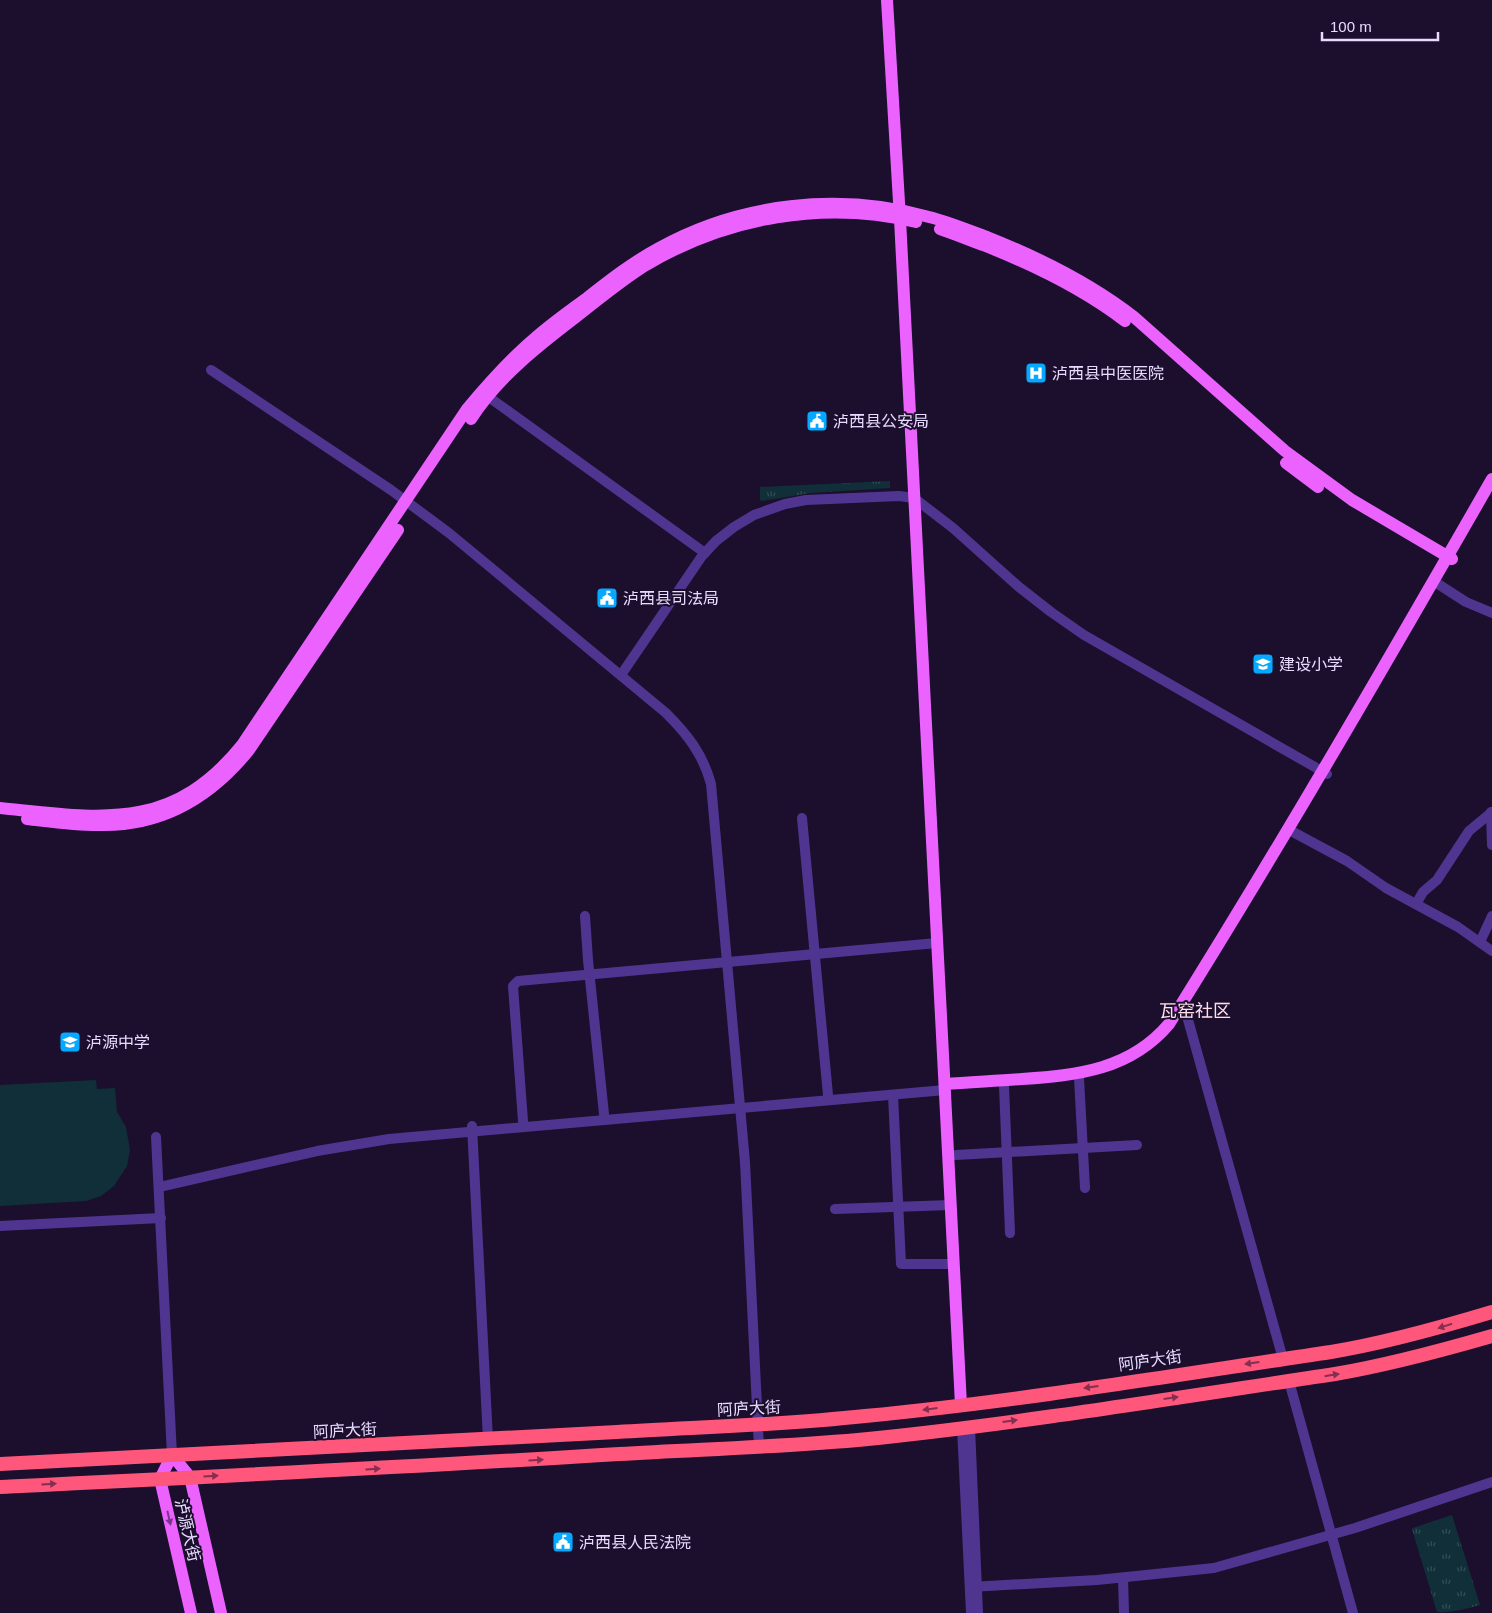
<svg xmlns="http://www.w3.org/2000/svg" width="1492" height="1613" viewBox="0 0 1492 1613" font-family="Arial,'Noto Sans SC',sans-serif">
  <style>
    .grass { fill: url(#grass-tufts) }
    .pitch { fill: #112f38 }
    .lines { fill: none; stroke-linecap: round; stroke-linejoin: round }
    .minor { stroke: #503590; stroke-width: 10 }
    .major { stroke: #ec62ff; stroke-width: 12 }
    .highway { stroke: #ff567c; stroke-width: 14 }
    .oneway { fill: #822f51 }
    .oneway2 { fill: #79348c }
    .labels { text-anchor: middle; stroke-width: 4; stroke-linejoin: round; paint-order: stroke }
    .poi-label { font-size: 16px; fill: #e8dbff; stroke: #1b0f2d; text-anchor: start }
    .street-label { font-size: 16px; fill: #e8dbff; stroke: #1b0f2d }
    .neighbourhood-label { font-size: 18px; fill: #ffddea; stroke: #1b0f2d }
  </style>
  <defs>
    <pattern id="grass-tufts" width="24" height="20" patternUnits="userSpaceOnUse" patternTransform="scale(1.25)"><rect width="24" height="20" fill="#112f38"/><path d="M3 7l-1-3M5 7V3M7 7l1-3M15 17l-1-3M17 17v-4M19 17l1-3" fill="none" stroke="#344d56"/></pattern>
  </defs>
  <rect width="100%" height="100%" fill="#1b0f2d"/>
  <g class="grass">
    <polygon points="890,481 890,488 811,493 762,501 760,500 760,487"/>
    <path d="M1452 1515 1480 1605C1466 1609 1451 1613 1437 1612L1412 1529 1413 1528Z"/>
  </g>
  <polygon class="pitch" points="96,1080 97,1089 115,1088 117,1112 126,1127 130,1150 127,1166 114,1186 101,1196 86,1201 0,1206 0,1085"/>
  <g class="lines">
    <g class="minor">
      <path d="M211 370 391 490 449 533 666 713C687 734 703 754 711 784L745 1162 759 1448"/>
      <polyline points="483,393 705,553"/>
      <polyline points="1438,584 1466,602 1492,613"/>
      <polyline points="621,675 702,556 716,541 734,527 754,515 785,504 806,500 899,496 914,498 953,528 1019,587 1051,612 1084,635 1327,774"/>
      <polyline points="1491,812 1492,845"/>
      <polyline points="802,818 828,1095"/>
      <polyline points="1293,832 1347,861 1386,888 1458,927 1492,951"/>
      <polyline points="1416,904 1423,892 1437,880 1469,831 1492,812"/>
      <polyline points="585,916 588,960 604,1114"/>
      <polyline points="1480,942 1492,916"/>
      <polyline points="1185,1009 1283,1359"/>
      <polyline points="1079,1078 1085,1188"/>
      <polyline points="1004,1086 1010,1233"/>
      <polyline points="893,1095 901,1264 954,1264"/>
      <polyline points="523,1121 513,986 518,981 937,943"/>
      <polyline points="472,1126 488,1440"/>
      <polyline points="156,1137 172,1455"/>
      <polyline points="956,1155 1137,1145"/>
      <polyline points="159,1187 317,1151 389,1139 945,1090"/>
      <polyline points="835,1209 951,1205"/>
      <polyline points="0,1226 161,1218"/>
      <polyline points="1289,1381 1353,1613"/>
      <polyline points="970,1427 978,1613"/>
      <polyline points="962,1428 971,1613"/>
      <polyline points="1123,1578 1124,1613"/>
      <polyline points="970,1587 1097,1580 1214,1568 1355,1528 1492,1482"/>
    </g>
    <g class="major">
      <polyline points="887,0 900,219 961,1405"/>
      <path d="M940 229C955 234 969 240 983 245 1034 265 1082 288 1125 321"/>
      <path d="M471 419C497 378 538 346 576 317 599 299 622 280 646 265 727 217 824 200 916 222"/>
      <polyline points="1286,463 1318,487"/>
      <path d="M0 808C100 818 171 833 242 745L467 409C488 384 510 359 535 338 552 323 569 311 587 298 610 280 633 262 659 248 740 203 839 192 929 217 949 222 968 230 987 237 1040 258 1089 282 1134 317L1285 451 1352 500 1452 559"/>
      <path d="M27 819C53 822 79 826 104 825 165 825 211 797 249 750L398 530"/>
      <path d="M945 1084C970 1082 996 1081 1022 1079 1078 1075 1130 1070 1169 1024 1281 845 1387 662 1492 479"/>
      <polyline points="191,1613 160,1479 172,1455 190,1477 221,1613"/>
    </g>
    <g class="highway">
      <path d="M0 1464C206 1454 412 1444 617 1432 700 1427 783 1425 865 1416 1021 1401 1176 1375 1331 1352 1386 1343 1439 1328 1492 1312"/>
      <path d="M0 1487C206 1477 413 1467 619 1454 702 1449 785 1447 868 1439 1024 1423 1180 1397 1335 1374 1389 1365 1440 1351 1492 1336"/>
    </g>
  </g>
  <defs><path id="oneway-solid" d="M-6-.8H1V-3.2L6.5 0L1 3.2V.8H-6Z" transform="scale(1.25)"/></defs>
  <g class="oneway">
    <use href="#oneway-solid" transform="translate(1445 1326) rotate(163)"/>
    <use href="#oneway-solid" transform="translate(1252 1363) rotate(172)"/>
    <use href="#oneway-solid" transform="translate(1332 1375) rotate(-9)"/>
    <use href="#oneway-solid" transform="translate(1091 1387) rotate(172)"/>
    <use href="#oneway-solid" transform="translate(1171 1398) rotate(-8)"/>
    <use href="#oneway-solid" transform="translate(930 1409) rotate(173)"/>
    <use href="#oneway-solid" transform="translate(1010 1421) rotate(-8)"/>
    <use href="#oneway-solid" transform="translate(536 1460) rotate(-3)"/>
    <use href="#oneway-solid" transform="translate(373 1469) rotate(-3)"/>
    <use href="#oneway-solid" transform="translate(211 1476) rotate(-3)"/>
    <use href="#oneway-solid" transform="translate(49 1484) rotate(-3)"/>
  </g>
  <use class="oneway2" href="#oneway-solid" transform="translate(169 1518) rotate(77)"/>
  <defs>
    <g id="hospital-square" transform="scale(1.125)"><rect x="-9" y="-9" width="18" height="18" rx="4" fill="#07a8ff" stroke="#1b0f2d"/><path d="M-5-5h3v3.5h4V-5h3V5h-3V1.5h-4V5h-3Z" fill="#fff"/></g>
    <g id="civic-square" transform="scale(1.125)"><rect x="-9" y="-9" width="18" height="18" rx="4" fill="#07a8ff" stroke="#1b0f2d"/><path d="M-.6-6.5H3V-4.5H.6V-3L4-1V1h2V6H-6V1h2V-1L-.6-3ZM-1.2 2.5V6h2.4V2.5Z" fill="#fff"/></g>
    <g id="school-square" transform="scale(1.125)"><rect x="-9" y="-9" width="18" height="18" rx="4" fill="#07a8ff" stroke="#1b0f2d"/><path d="M0-5L7-2L0 1L-7-2ZM-4 1L0 2.5L4 1V4Q0 6-4 4Z" fill="#fff"/></g>
  </defs>
  <g fill-rule="evenodd">
    <use href="#hospital-square" x="1036" y="373"/>
    <use href="#civic-square" x="817" y="421"/>
    <use href="#civic-square" x="607" y="598"/>
    <use href="#school-square" x="1263" y="664"/>
    <use href="#school-square" x="70" y="1042"/>
    <use href="#civic-square" x="563" y="1542"/>
  </g>
  <g class="labels">
    <g class="poi-label">
      <text x="1052" y="379">泸西县中医医院</text>
      <text x="833" y="427">泸西县公安局</text>
      <text x="623" y="604">泸西县司法局</text>
      <text x="1279" y="670">建设小学</text>
      <text x="86" y="1048">泸源中学</text>
      <text x="579" y="1548">泸西县人民法院</text>
    </g>
    <g class="street-label">
      <text transform="translate(1150 1360) rotate(-8)" y="6">阿庐大街</text>
      <text transform="translate(749 1408) rotate(-3)" y="6">阿庐大街</text>
      <text transform="translate(345 1430) rotate(-3)" y="6">阿庐大街</text>
      <text transform="translate(188 1530) rotate(77)" y="6">泸源大街</text>
    </g>
    <g class="neighbourhood-label">
      <text x="1195" y="1017">瓦窑社区</text>
    </g>
  </g>
  <path d="M1322 32v8h116v-8" fill="none" stroke="#e8dbff" stroke-width="2.5"/>
  <text x="1330" y="32" font-size="15" fill="#e8dbff" stroke="#1b0f2d" stroke-width="4" paint-order="stroke">100 m</text>
</svg>
